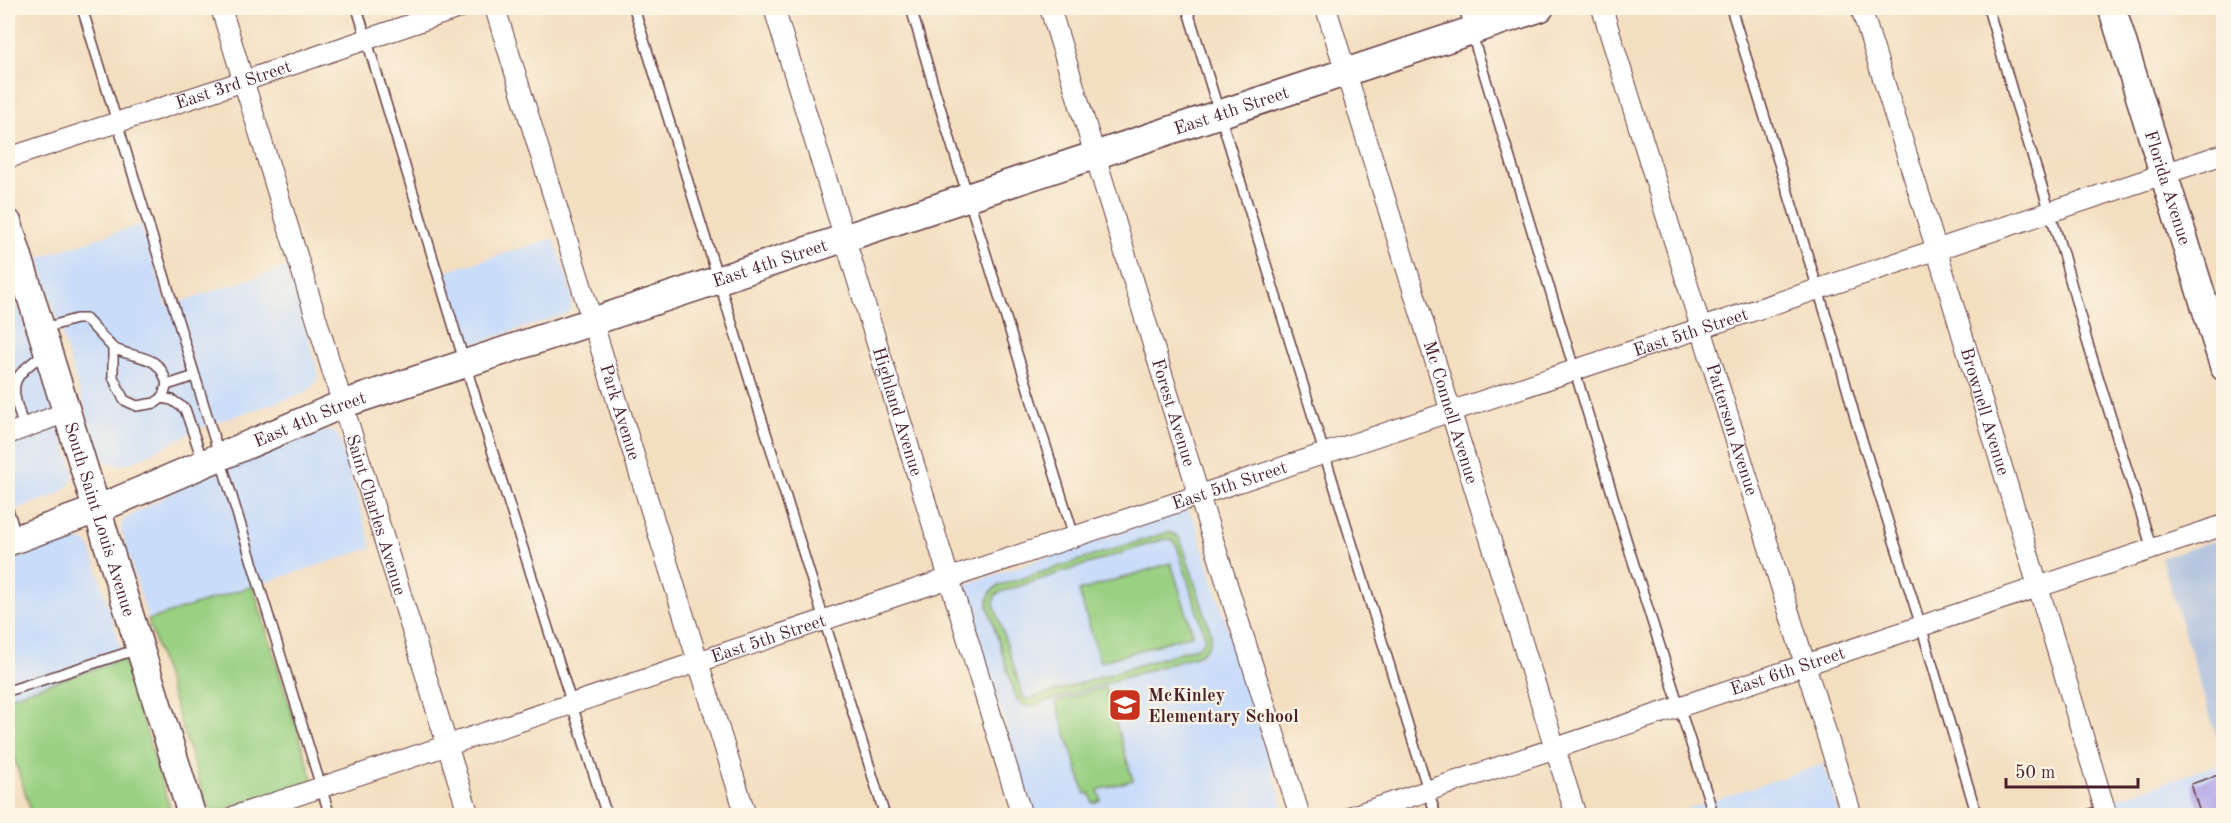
<svg xmlns="http://www.w3.org/2000/svg" width="2231" height="823" viewBox="0 0 2231 823" font-family="'Old Standard TT',serif">
  <style>
    .built { fill: #c9dcf9 }
    .industrial { fill: #b6c5de }
    .green { fill: #99d082; stroke: #727856; stroke-width: 1.5; fill-rule: evenodd }
    .building { fill: #ac9de9 }
    .lines { fill: none; stroke-linecap: round; stroke-linejoin: round }
    .lane-casing { stroke: #633c41; stroke-width: 12 }
    .street-casing { stroke: #633c41; stroke-width: 22 }
    .secondary-casing { stroke: #633c41; stroke-width: 30 }
    .lane { stroke: #fff; stroke-width: 9 }
    .street { stroke: #fff; stroke-width: 20 }
    .secondary { stroke: #fff; stroke-width: 27 }
    .labels { text-anchor: middle; stroke-width: 4.5; stroke-linejoin: round; paint-order: stroke }
    .street-label { font-size: 18px; fill: #4a1f2b; stroke: #fcf5e5 }
    .poi-label { font-size: 18px; font-weight: bold; fill: #4a1f2b; stroke: #fcf5e5; text-anchor: start }
  </style>
  <rect width="100%" height="100%" fill="#fcf5e5"/>
  <filter id="ink" filterUnits="userSpaceOnUse"><feTurbulence type="fractalNoise" baseFrequency=".0167" numOctaves="2"/><feDisplacementMap in="SourceGraphic" scale="12" xChannelSelector="R" yChannelSelector="G"/><feConvolveMatrix kernelMatrix="1 2 1 2 8 2 1 2 1" color-interpolation-filters="sRGB"/></filter>
  <filter id="wash" filterUnits="userSpaceOnUse"><feTurbulence type="fractalNoise" baseFrequency=".008" numOctaves="4" result="noise"/><feDisplacementMap in="SourceGraphic" scale="24" xChannelSelector="R" yChannelSelector="G"/><feGaussianBlur stdDeviation="1.35" result="paint"/><feColorMatrix in="noise" values="0 0 0 0 0 0 0 0 0 0 0 0 0 0 0 0 0 1.4 0 .05"/><feComposite in="paint" operator="in"/></filter>
  <g filter="url(#wash)">
    <rect width="100%" height="100%" fill="#f3dec0"/>
    <g class="built">
      <polygon points="141,224 167,306 288,267 319,376 312,388 302,394 205,426 134,462 118,465 103,461 99,454 38,258"/>
      <polygon points="554,238 572,294 571,310 567,314 468,346 445,272"/>
      <polygon points="14,289 74,473 72,480 67,488 57,495 8,512 8,291"/>
      <polygon points="328,430 333,431 339,437 372,548 148,620 121,529 123,520 180,488 268,450"/>
      <polygon points="1187,510 1194,519 1286,815 1033,815 965,594 967,584"/>
      <polygon points="72,540 85,541 91,549 124,659 8,697 8,561"/>
      <polygon points="2223,763 2223,815 2120,815 2115,799"/>
      <polygon points="1824,764 1840,815 1666,816"/>
    </g>
    <polygon class="industrial" points="2223,538 2224,538 2223,758 2161,558"/>
    <g class="green">
      <path d="M1168 532 1178 536 1183 546 1211 633C1211 643 1208 650 1198 655L1032 706 1021 705 1016 698 988 606C987 596 990 591 998 586ZM1165 539 1172 540 1177 546 1204 633 1205 639 1200 646 1031 699H1024L994 604 995 596 1001 592Z"/>
      <polygon points="1171,563 1193,634 1100,662 1079,591"/>
      <polygon points="253,586 313,781 221,811 213,811 206,803 148,620"/>
      <polygon points="124,659 172,815 32,815 8,738 8,697"/>
      <polygon points="1105,687 1133,780 1098,790 1101,800 1093,803 1090,793 1085,794 1056,702"/>
    </g>
    <g id="blocks">
      <polygon class="building" points="2224,773 2224,816 2201,816 2191,784"/>
    </g>
  </g>
  <g filter="url(#ink)">
    <use href="#blocks" fill-opacity="0" stroke="#633c41" stroke-width="1.5"/>
    <g class="lines">
      <g class="lane-casing">
        <g id="lane">
          <polyline points="82,8 330,816"/>
          <polyline points="357,8 465,364 607,816"/>
          <polyline points="634,8 885,816"/>
          <polyline points="911,8 935,91 1074,536"/>
          <polyline points="1187,8 1436,816"/>
          <polyline points="1464,8 1630,552 1714,816"/>
          <polyline points="1731,8 1833,338 1856,421 1921,626 1977,816"/>
          <polyline points="1988,8 2013,94 2063,254 2087,341 2152,549"/>
          <polyline points="44,328 76,319 86,319 113,348"/>
          <path d="M113 348C136 360 160 352 167 385L162 398 155 403 137 406 124 400 113 377Z"/>
          <polyline points="167,385 195,376"/>
          <polyline points="162,398 172,400 185,409 203,462"/>
          <path d="M24 428C10 383 7 381 46 352"/>
          <polyline points="8,510 17,536"/>
          <polyline points="8,691 138,649"/>
          <polyline points="2084,816 2105,809"/>
        </g>
      </g>
      <g class="street-casing">
        <g id="street">
          <path id="s1" d="M221 8 469 816"/>
          <path id="s2" d="M495 8 746 816"/>
          <path id="s3" d="M774 8 1022 816"/>
          <path id="s4" d="M1050 8 1199 495 1300 816"/>
          <path id="s5" d="M1326 8 1576 816"/>
          <path id="s6" d="M1602 8 1852 816"/>
          <path id="s7" d="M1861 8 1937 251 2107 816"/>
          <path id="s8" d="M8 158 244 81 459 8"/>
          <polyline points="8,434 67,412"/>
          <path id="s9" d="M235 816C898 594 1561 376 2224 154"/>
          <path id="s10" d="M1352 816 2224 525"/>
        </g>
      </g>
      <g class="secondary-casing">
        <g id="secondary">
          <path id="s11" d="M2112 8 2224 367"/>
          <path id="s12" d="M8 223 192 816"/>
          <path id="s13" d="M8 542 98 509 343 404 1540 8"/>
        </g>
      </g>
      <use href="#lane" class="lane"/>
      <use href="#street" class="street"/>
      <use href="#secondary" class="secondary"/>
    </g>
  </g>
  <defs>
    <g id="school-square" transform="scale(1.725)"><rect x="-9" y="-9" width="18" height="18" rx="4" fill="#c8321e" stroke="#fcf5e5"/><path d="M0-5L7-2L0 1L-7-2ZM-4 1L0 2.5L4 1V4Q0 6-4 4Z" fill="#fff"/></g>
  </defs>
  <g fill-rule="evenodd">
    <use href="#school-square" x="1125" y="705"/>
  </g>
  <g class="labels">
    <g class="street-label">
      <text dy="6" stroke="none"><textPath href="#s8" startOffset="237">East 3rd Street</textPath></text>
      <text dy="6" stroke="none"><textPath href="#s13" startOffset="1298">East 4th Street</textPath></text>
      <text dy="6" stroke="none"><textPath href="#s11" startOffset="188">Florida Avenue</textPath></text>
      <text dy="6" stroke="none"><textPath href="#s13" startOffset="812">East 4th Street</textPath></text>
      <text dy="6" stroke="none"><textPath href="#s9" startOffset="1534">East 5th Street</textPath></text>
      <text dy="6" stroke="none"><textPath href="#s2" startOffset="423">Park Avenue</textPath></text>
      <text dy="6" stroke="none"><textPath href="#s7" startOffset="422">Brownell Avenue</textPath></text>
      <text dy="6" stroke="none"><textPath href="#s3" startOffset="422">Highland Avenue</textPath></text>
      <text dy="6" stroke="none"><textPath href="#s4" startOffset="423">Forest Avenue</textPath></text>
      <text dy="6" stroke="none"><textPath href="#s5" startOffset="423">Mc Connell Avenue</textPath></text>
      <text dy="6" stroke="none"><textPath href="#s13" startOffset="326">East 4th Street</textPath></text>
      <text dy="6" stroke="none"><textPath href="#s6" startOffset="441">Patterson Avenue</textPath></text>
      <text dy="6" stroke="none"><textPath href="#s9" startOffset="1048">East 5th Street</textPath></text>
      <text dy="6" stroke="none"><textPath href="#s1" startOffset="530">Saint Charles Avenue</textPath></text>
      <text dy="6" stroke="none"><textPath href="#s12" startOffset="310">South Saint Louis Avenue</textPath></text>
      <text dy="6" stroke="none"><textPath href="#s9" startOffset="562">East 5th Street</textPath></text>
      <text dy="6" stroke="none"><textPath href="#s10" startOffset="459">East 6th Street</textPath></text>
    </g>
    <g class="poi-label">
      <text x="1148" y="701">McKinley<tspan x="1148" dy="21">Elementary School</tspan></text>
    </g>
  </g>
  <rect width="2231" height="823" fill="none" stroke="#fcf5e5" stroke-width="30"/>
  <path d="M2006 778v9h132v-9" fill="none" stroke="#4a1f2b" stroke-width="3"/>
  <text x="2015" y="778" font-size="18" fill="#4a1f2b" stroke="#fcf5e5" stroke-width="4.5" paint-order="stroke">50 m</text>
</svg>
